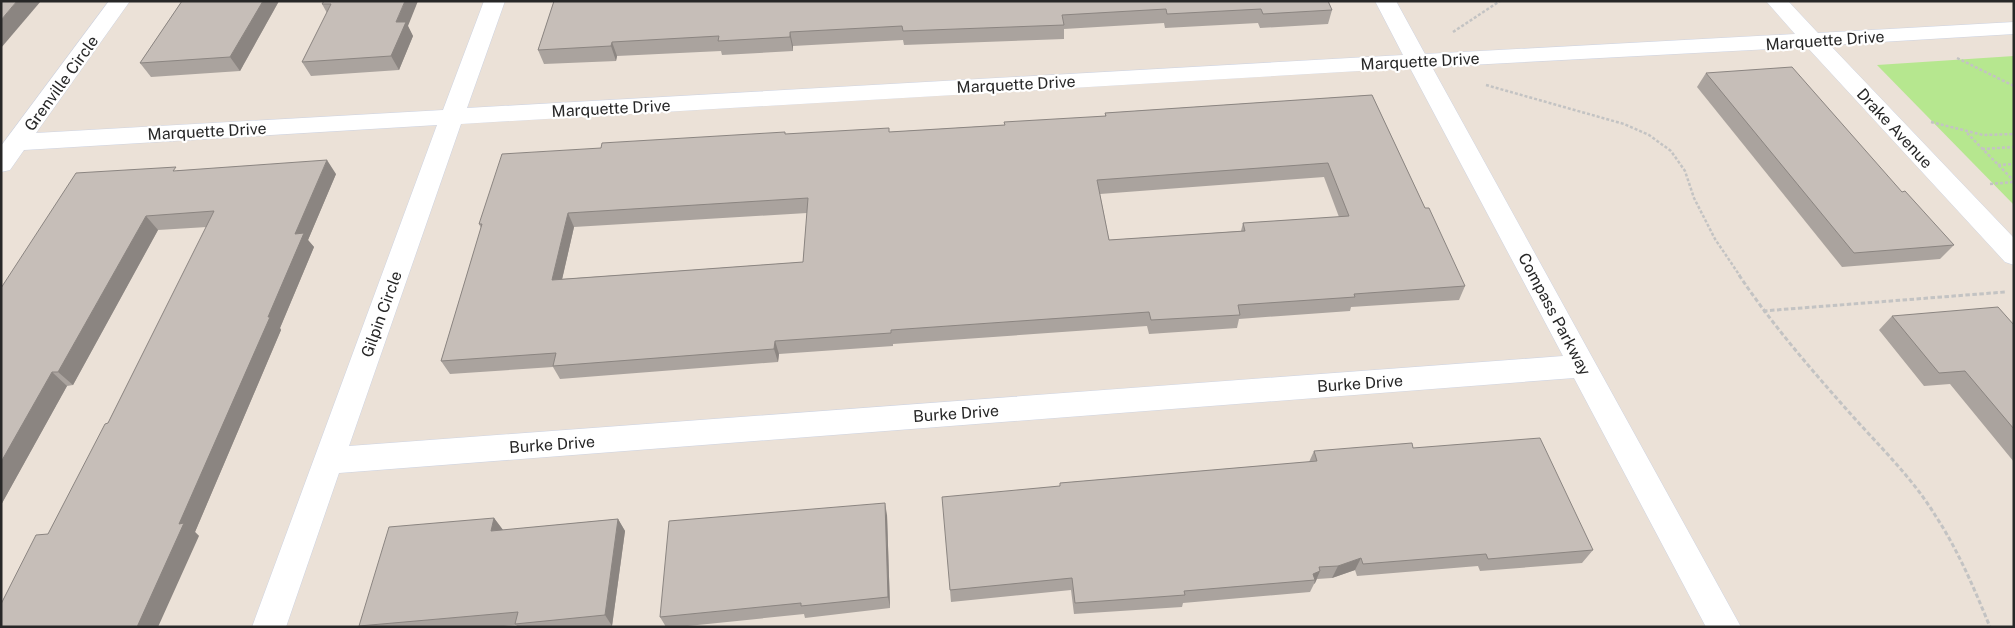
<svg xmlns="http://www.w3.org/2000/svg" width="2015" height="628" viewBox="0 0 2015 628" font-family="'Public Sans',sans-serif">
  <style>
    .green { fill: #b6e78f }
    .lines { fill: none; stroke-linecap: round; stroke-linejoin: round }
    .street-casing { stroke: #cdd3e2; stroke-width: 1 }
    .path-far1 { stroke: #c3c3c3; stroke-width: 2.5; stroke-dasharray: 3 2; stroke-linecap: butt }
    .path { stroke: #c3c3c3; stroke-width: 3; stroke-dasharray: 4.5 2.5; stroke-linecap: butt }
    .street { fill: #fff; fill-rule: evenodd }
    .wall { fill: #aaa39e; fill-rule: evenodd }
    .shaded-wall { fill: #8b8581 }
    .building { fill: #c6beb8; stroke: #8b8581; fill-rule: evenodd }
    .labels { text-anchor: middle; stroke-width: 4.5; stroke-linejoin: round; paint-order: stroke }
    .street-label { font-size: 16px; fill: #272727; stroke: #fff }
  </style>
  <rect width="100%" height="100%" fill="#ebe1d7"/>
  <polygon class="green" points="2014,56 2014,205 1877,65"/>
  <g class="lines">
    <g class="street-casing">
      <path id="street" d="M109 1H130L36 133 443 110 484 1H505L467 108 1403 55 1375 1H1396L1425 54 1795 34 1766 1H1788L1818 33 2014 22V34L1830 45 2014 238V265L2005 262 1807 47 1432 67 1741 627H1706L1574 378 339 473 286 627H252L437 125 24 150 10 170 1 172V146ZM1410 68 1563 356 349 446 461 124Z"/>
    </g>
    <g class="path-far1">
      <polyline points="1453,32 1500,1"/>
      <polyline points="1957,58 2014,86"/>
      <polyline points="1486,85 1624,124 1649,135 1671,151 1685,171 1694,198 1715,239 1740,276"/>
      <polyline points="1931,122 1983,135 2014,134"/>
      <polyline points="1967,133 2014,181"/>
      <polyline points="1982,149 2014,147"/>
      <polyline points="1998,165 2014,164"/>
      <polyline points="1990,184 2014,182"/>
    </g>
    <g class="path">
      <path d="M1739 275C1771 323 1809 367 1848 411 1878 445 1911 476 1935 515 1958 550 1974 588 1990 627"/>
      <polyline points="1763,311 2005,292"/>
    </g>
    <use href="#street" class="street"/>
  </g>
  <g class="wall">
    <polygon points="182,1 279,1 240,71 151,77 140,63"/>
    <polygon points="324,1 408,26 413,36 399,70 311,76 302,62 327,13 322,4"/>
    <polygon points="554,1 1328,1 1332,10 1328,24 1260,28 1258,23 1165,28 1164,23 1064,29 1064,39 904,45 903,40 793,46 793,51 722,55 721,51 617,56 616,61 544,64 538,50"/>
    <polygon points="1706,73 1902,192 1954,245 1940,259 1842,267 1697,87"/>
    <path d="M1372 95 1425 208 1465 286 1459 300 1351 307 1350 311 1239 319 1237 328 1149 334 1147 326 893 344V346L779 354 778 362 560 379 553 367 450 374 441 361 481 228 479 224 601 148 786 134 890 132 1004 125 1105 116V113ZM1324 177 1339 217 1243 223 1241 231 1109 240 1100 194ZM807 213 803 262 692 270 562 279 574 227Z"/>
    <polygon points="178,170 336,174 308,240 314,247 280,328 281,330 195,532 199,536 48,534 108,423 207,227 158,230 73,385 67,386 1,505 1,288"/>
    <polygon points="1892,316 2014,325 2014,462 1950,384 1924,386 1879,330"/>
    <polygon points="1413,448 1593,550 1582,563 1480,571 1478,566 1357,576 1355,570 1332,578 1317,579 1315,583 1314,584 1310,592 1183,603 1182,607 1074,614 1071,590 951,602 950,590 1060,486 1060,483 1309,462 1314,451"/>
    <polygon points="887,515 890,608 805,618 804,614 678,627 666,627 660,617"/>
    <polygon points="494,518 503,530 618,519 625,531 612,626 518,627 516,625 492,627 360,627 359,626"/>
  </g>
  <g class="shaded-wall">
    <polygon points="17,1 41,1 1,48 1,20"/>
    <polygon points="263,1 279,1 240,71 230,57"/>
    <polygon points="405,1 418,1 408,26 413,36 399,70 391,56 396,22"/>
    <polygon points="790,32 793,46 793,51 790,37"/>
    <polygon points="612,42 617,56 616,61 611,46"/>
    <polygon points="327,160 336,174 308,240 314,247 280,328 281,330 195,532 199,536 158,627 137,627 179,524 268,317 295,234"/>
    <polygon points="568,213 574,227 559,293 552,280"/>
    <polygon points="146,216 158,230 73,385 58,372"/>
    <polygon points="775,341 779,354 778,362 774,349"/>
    <polygon points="52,372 67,386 1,505 1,462"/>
    <polygon points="885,503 887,515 890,608 888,597"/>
    <polygon points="494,518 503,530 491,531"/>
    <polygon points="618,519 625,531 612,626 605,615"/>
    <polygon points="1361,558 1355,570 1332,578 1338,566"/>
    <polygon points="1320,571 1315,583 1314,584 1315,580 1313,574"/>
  </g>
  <g class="building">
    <polygon points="1,1 17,1 1,20"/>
    <polygon points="182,1 263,1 230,57 140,63"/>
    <polygon points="324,1 405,1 396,22 406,22 391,56 302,62 331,4 322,4"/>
    <polygon points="554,1 1328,1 1332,10 1263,14 1261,9 1167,14 1166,9 1062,15 1064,25 903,31 902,26 790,32 790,37 718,41 719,36 612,42 611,46 538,50"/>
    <polygon points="1792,67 1902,192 1905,191 1954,245 1854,253 1706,73"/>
    <path d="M1372 95 1425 208H1429L1465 286 1354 294 1355 297 1238 305 1240 315 1151 320 1149 312 891 330V333L775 341 774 349 553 366 556 353 441 361 482 224H479L502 154 601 148 602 143 785 132V134L889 128V132L1005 125 1004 122 1106 116 1105 113ZM1328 163 1349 216 1243 223 1245 231 1109 240 1097 180ZM808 198 803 262 692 270 552 280 568 213Z"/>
    <polygon points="327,160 295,234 304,233 268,317 270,317 179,524 184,523 137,627 1,627 1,604 36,535 48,534 105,424 108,423 214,211 146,216 58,372 52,372 1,462 1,288 76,173 176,167 173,171"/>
    <polygon points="1998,307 2014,325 2014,429 1965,371 1939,373 1892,316"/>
    <polygon points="1540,438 1593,550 1488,559 1486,554 1363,564 1361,558 1338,566 1319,567 1320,571 1313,574 1315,580 1184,591 1185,595 1075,603 1072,578 950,590 942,497 1060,486 1060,483 1317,461 1314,451 1412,443 1413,448"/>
    <polygon points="885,503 888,597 801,606 801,603 660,617 669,521"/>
    <polygon points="494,518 491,531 618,519 605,615 515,624 518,612 359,626 389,527"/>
  </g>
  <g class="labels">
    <g class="street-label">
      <text transform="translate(1825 40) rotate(-4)" y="6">Marquette Drive</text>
      <text transform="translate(1420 61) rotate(-3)" y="6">Marquette Drive</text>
      <text transform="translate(61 83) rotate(-54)" y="6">Grenville Circle</text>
      <text transform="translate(1016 84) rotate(-3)" y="6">Marquette Drive</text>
      <text transform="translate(611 108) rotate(-3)" y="6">Marquette Drive</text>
      <text transform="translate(1895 128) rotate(47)" y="6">Drake Avenue</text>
      <text transform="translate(207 131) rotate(-3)" y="6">Marquette Drive</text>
      <text transform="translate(381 314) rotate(-70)" y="6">Gilpin Circle</text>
      <text transform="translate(1555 314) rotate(62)" y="6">Compass Parkway</text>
      <text transform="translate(1360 383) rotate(-4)" y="6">Burke Drive</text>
      <text transform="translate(956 413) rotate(-4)" y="6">Burke Drive</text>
      <text transform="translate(552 444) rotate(-4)" y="6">Burke Drive</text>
    </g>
  </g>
  <rect width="2015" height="628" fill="none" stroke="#272727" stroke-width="5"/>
</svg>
